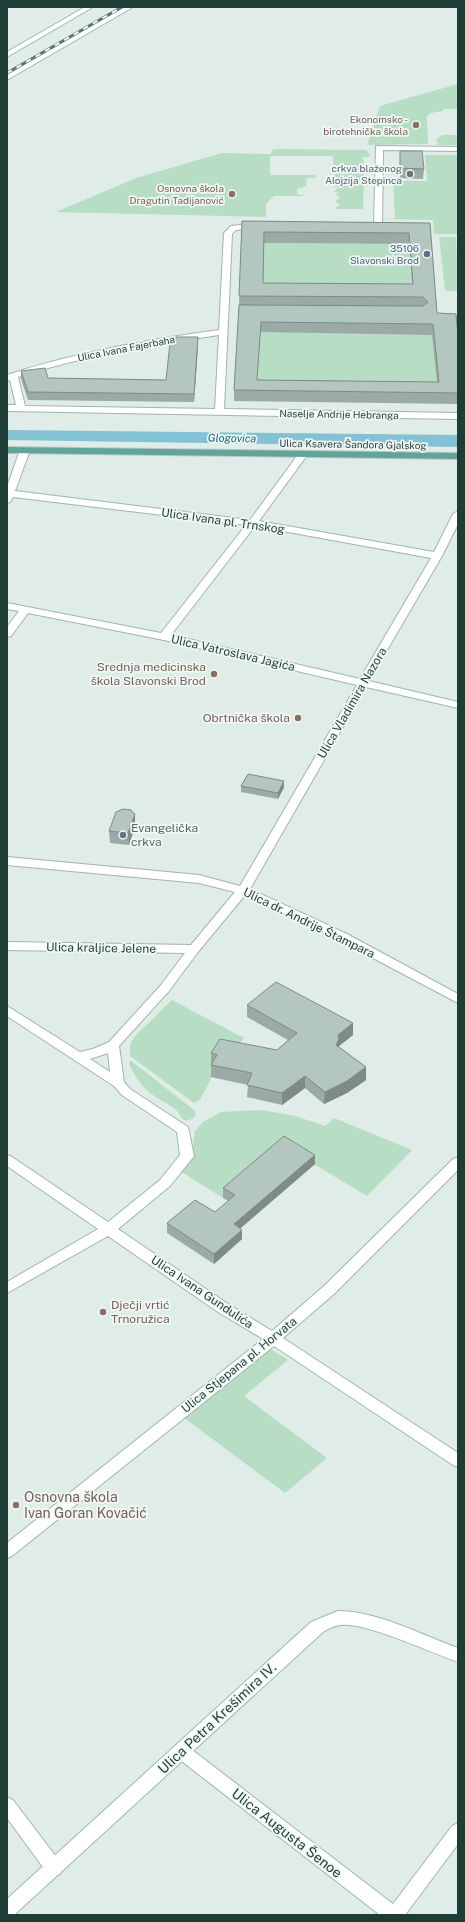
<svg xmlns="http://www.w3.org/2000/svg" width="465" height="1922" viewBox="0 0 465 1922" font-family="'Public Sans',sans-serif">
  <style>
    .green { fill: #b7dec5 }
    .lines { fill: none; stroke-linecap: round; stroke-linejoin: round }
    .river { fill: #83c1d4; fill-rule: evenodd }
    .street-casing { stroke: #a2b4af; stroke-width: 2 }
    .secondary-casing { stroke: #9db8b1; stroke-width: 2 }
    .primary-casing { stroke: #c0c9c7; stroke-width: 2 }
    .street { fill: #fff; fill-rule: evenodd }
    .secondary { fill: #fff; fill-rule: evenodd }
    .primary { fill: #61a498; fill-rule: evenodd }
    .rail-casing { stroke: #597873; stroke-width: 3 }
    .rail { stroke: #f0f8f5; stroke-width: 2; stroke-dasharray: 5.5; stroke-linecap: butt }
    .wall { fill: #9baaa5; fill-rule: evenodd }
    .shaded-wall { fill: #7e8b86 }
    .building { fill: #b4c6c0; stroke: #7e8b86; fill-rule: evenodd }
    .education-dot { fill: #8d6e63; stroke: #f0f8f5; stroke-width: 1.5 }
    .worship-dot { fill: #6b7280; stroke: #f0f8f5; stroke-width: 1.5 }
    .service-dot { fill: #5c6f8a; stroke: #f0f8f5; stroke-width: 1.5 }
    .labels { text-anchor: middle; stroke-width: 3.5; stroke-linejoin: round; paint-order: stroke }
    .far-education-label { font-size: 10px; fill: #785e54; stroke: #f0f8f5; text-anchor: end }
    .far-worship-label { font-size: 10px; fill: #5b616d; stroke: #f0f8f5; text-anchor: end }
    .far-service-label { font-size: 10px; fill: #4e5e75; stroke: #f0f8f5; text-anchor: end }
    .far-street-label { font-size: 10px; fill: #1f3d37; stroke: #f0f8f5 }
    .far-water-label { font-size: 11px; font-style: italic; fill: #16627c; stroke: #f0f8f5 }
    .street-label { font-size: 12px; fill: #1f3d37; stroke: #f0f8f5 }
    .education-label { font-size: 12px; fill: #785e54; stroke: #f0f8f5; text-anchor: end }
    .worship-label { font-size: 12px; fill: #5b616d; stroke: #f0f8f5; text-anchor: start }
    .near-education-label { font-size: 14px; fill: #785e54; stroke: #f0f8f5; text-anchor: start }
    .near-street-label { font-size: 14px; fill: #1f3d37; stroke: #f0f8f5 }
  </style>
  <rect width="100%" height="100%" fill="#dfece7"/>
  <g class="green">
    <polygon points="458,84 458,109 443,109 443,111 431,113 427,116 428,144 367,145 380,106"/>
    <polygon points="443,135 458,135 458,145 438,145 436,139"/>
    <polygon points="277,149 366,150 370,155 369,157 363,157 364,170 334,169 333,156 270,156 270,175 315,175 316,178 307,178 306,186 297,189 297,194 307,196 274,196 266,204 266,217 56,212 136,178 222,153 271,154 272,150"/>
    <polygon points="425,155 458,155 458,234 434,234 433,220 388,219 395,218 393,181 427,181"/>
    <polygon points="335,173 364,173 363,209 335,209 340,204 335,202 340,197 336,195 339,193 334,192 338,187 332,186 338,180 333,179"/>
    <polygon points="253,237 272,243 401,244 417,239 409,247 412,290 252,289"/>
    <polygon points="439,237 456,237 458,291 445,291"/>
    <polygon points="255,328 443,330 438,390 257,388 260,335"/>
    <polygon points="172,1000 244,1038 217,1067 200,1100 194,1103 130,1056 130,1044 135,1036"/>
    <path d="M130 1060 194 1110 196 1115C194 1118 190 1121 185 1120 181 1119 180 1114 177 1111 169 1103 157 1099 149 1092 140 1084 134 1075 129 1064Z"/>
    <polygon points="262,1110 295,1116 325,1126 334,1118 412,1150 367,1196 284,1146 223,1198 180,1171 192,1153 195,1131 203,1122 221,1112"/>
    <polygon points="269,1348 288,1360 244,1396 327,1458 285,1493 183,1417"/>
  </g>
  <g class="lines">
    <polygon class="river" points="7,430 458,435 458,447 7,440"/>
    <g class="street-casing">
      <g id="street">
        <polygon points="125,7 133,7 7,80 7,75"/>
        <polygon points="376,146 458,147 458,151 383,150 382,226 378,228 374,226"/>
        <path d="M257 223H260V227L236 230 232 234 224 409 458 413V419L7 411V405H16L10 380 7 381V375C76 352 147 340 219 330L224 233 231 226ZM219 335 215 409 25 406 18 377C83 356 151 345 219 335Z"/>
        <path d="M25 447 30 450 15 491 250 520 300 452 303 451 308 454 259 521 434 552 453 514 458 511V524L442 556 369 681 458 702V708L366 687 250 889 347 934 458 994V1003L339 940 245 895 198 952 169 991 119 1046 124 1082 130 1089 188 1127 194 1156 170 1186 118 1229 228 1304 272 1331 324 1286 453 1159 458 1157V1170L334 1294 283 1338 458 1453V1467L453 1465 274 1346 12 1556 7 1558V1543L263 1339 218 1312 108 1236 7 1293V1282L98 1229 7 1166V1155L12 1157 108 1222 160 1180 180 1155 177 1132 122 1095 114 1086 7 1016V1006L80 1052 93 1049 109 1042 161 985 185 953 7 950V942L191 945 235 892 199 883 7 865V857L199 875 240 886 357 685 164 640 28 613 11 636 7 637V627L19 611 7 609V603L161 633 246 525 13 497 10 502 7 503V487L20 450ZM255 526 431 558 360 679 171 635ZM108 1053 110 1072 90 1059Z"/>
        <polygon points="181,1744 187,1746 393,1904 452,1826 458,1823 458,1844 405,1915 380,1915 175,1756 173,1751 175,1746"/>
        <polygon points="7,1797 13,1800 60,1862 62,1868 60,1874 54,1876 48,1874 7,1818"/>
      </g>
    </g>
    <g class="secondary-casing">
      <g id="secondary">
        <polygon points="85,7 93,7 7,57 7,52"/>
        <path d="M338 1611C377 1611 422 1635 458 1648V1662C432 1653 364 1621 340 1625 334 1626 328 1629 323 1632L14 1915H7V1899L311 1622Z"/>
      </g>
    </g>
    <g class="primary-casing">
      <polygon id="primary" points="7,447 458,453 458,459 7,453"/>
    </g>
    <use href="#street" class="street"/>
    <use href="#secondary" class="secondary"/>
    <use href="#primary" class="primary"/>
    <g class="rail-casing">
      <polyline id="rail" points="7,73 122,7"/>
    </g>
    <use href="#rail" class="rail"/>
  </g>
  <g class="wall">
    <polygon points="400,151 424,169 423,179 400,178"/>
    <path d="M242 221 430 223 437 313 458 337V404L234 401V390L239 305ZM264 243 409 244 412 284 263 283ZM260 332 432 335 437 382 257 380Z"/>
    <polygon points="198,345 194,402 28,400 21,379 21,371 48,378 166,380"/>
    <polygon points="241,786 284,787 278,799 241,792"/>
    <polygon points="135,814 135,826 129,845 110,843 109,831"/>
    <polygon points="247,1005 353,1023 353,1035 339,1046 339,1047 366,1067 366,1080 347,1093 324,1104 305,1088 282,1105 247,1097 248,1085 211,1077 211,1053 277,1050 288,1040 247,1017"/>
    <polygon points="315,1155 315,1164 240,1228 242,1230 242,1239 214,1264 167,1233 167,1223 215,1212 228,1201 223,1198 223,1188"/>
  </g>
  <g class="shaded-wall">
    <polygon points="198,337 198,345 194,402 194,394"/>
    <polygon points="284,781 284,787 278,799 278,793"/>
    <polygon points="135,814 135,826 129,845 128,833"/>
    <polygon points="353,1023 353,1035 339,1046 339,1052 336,1045 338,1035"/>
    <polygon points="366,1067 366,1080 347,1093 324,1104 325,1092"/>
    <polygon points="305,1076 305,1088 282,1105 282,1093"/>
    <polygon points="315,1155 315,1164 234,1234 234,1224"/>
    <polygon points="242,1230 242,1239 214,1264 214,1254"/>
  </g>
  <g class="building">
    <polygon points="400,151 422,151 424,169 400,168"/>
    <path d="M242 221 430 223 437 313 456 314 458 337V393L234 390 239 305 423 306 428 302 423 297 239 296ZM264 232 409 233 413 284 263 283ZM261 322 433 324 439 382 257 380Z"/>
    <polygon points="176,337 198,337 194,394 28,392 21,371 45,368 48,378 166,380 170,343 175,343"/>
    <polygon points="248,774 284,781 278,793 241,786"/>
    <polygon points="123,809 131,810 135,814 128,833 109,831 116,812"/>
    <polygon points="276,982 353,1023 338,1035 339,1039 336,1045 366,1067 347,1081 325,1092 305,1076 282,1093 247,1085 252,1073 211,1065 217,1055 211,1053 220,1039 277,1050 297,1033 247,1005"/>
    <polygon points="284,1136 315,1155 234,1224 242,1230 214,1254 167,1223 195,1200 215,1212 235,1195 223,1188"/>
  </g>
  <g class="education-dot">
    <circle cx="416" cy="125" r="4"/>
    <circle cx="232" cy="194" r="4"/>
    <circle cx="214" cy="674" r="4"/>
    <circle cx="298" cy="718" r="4"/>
    <circle cx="103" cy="1312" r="4"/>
    <circle cx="16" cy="1505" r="4"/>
  </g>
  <g class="worship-dot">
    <circle cx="410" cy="174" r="4"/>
    <circle cx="123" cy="835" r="4"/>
  </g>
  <circle class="service-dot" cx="427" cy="254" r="4"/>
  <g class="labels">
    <g class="far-education-label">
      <text x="408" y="123">Ekonomsko -<tspan x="408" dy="12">birotehnička škola</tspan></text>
      <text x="224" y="192">Osnovna škola<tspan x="224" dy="12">Dragutin Tadijanović</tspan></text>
    </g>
    <g class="far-worship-label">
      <text x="402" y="172">crkva blaženog<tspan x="402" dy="12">Alojzija Stepinca</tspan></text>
    </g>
    <g class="far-service-label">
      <text x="419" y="252">35106<tspan x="419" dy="12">Slavonski Brod</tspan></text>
    </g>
    <g class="far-street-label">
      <text transform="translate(126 348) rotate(-11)" y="4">Ulica Ivana Fajerbaha</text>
      <text transform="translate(339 414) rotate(1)" y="4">Naselje Andrije Hebranga</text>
      <text transform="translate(353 444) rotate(1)" y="4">Ulica Ksavera Šandora Gjalskog</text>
    </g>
    <g class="far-water-label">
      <text transform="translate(232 438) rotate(1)" y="4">Glogovica</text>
    </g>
    <g class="street-label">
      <text transform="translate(223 521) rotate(8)" y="4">Ulica Ivana pl. Trnskog</text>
      <text transform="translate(233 653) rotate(13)" y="4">Ulica Vatroslava Jagića</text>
      <text transform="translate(352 703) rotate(-60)" y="4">Ulica Vladimira Nazora</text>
      <text transform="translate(309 923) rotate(26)" y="4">Ulica dr. Andrije Štampara</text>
      <text transform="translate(101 948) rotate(1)" y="4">Ulica kraljice Jelene</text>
      <text transform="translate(202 1292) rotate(34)" y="4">Ulica Ivana Gundulića</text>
      <text transform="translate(239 1365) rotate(-39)" y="4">Ulica Stjepana pl. Horvata</text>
    </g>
    <g class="education-label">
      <text x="206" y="671">Srednja medicinska<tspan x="206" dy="14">škola Slavonski Brod</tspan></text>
      <text x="290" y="722">Obrtnička škola</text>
      <text x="111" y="1309" text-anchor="start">Dječji vrtić<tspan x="111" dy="14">Trnoružica</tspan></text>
    </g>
    <g class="worship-label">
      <text x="131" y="832">Evangelička<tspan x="131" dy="14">crkva</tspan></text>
    </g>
    <g class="near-education-label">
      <text x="24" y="1502">Osnovna škola<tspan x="24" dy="16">Ivan Goran Kovačić</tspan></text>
    </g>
    <g class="near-street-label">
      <text transform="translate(217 1718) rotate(-43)" y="5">Ulica Petra Krešimira IV.</text>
      <text transform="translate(287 1833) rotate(38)" y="5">Ulica Augusta Šenoe</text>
    </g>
  </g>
  <rect width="465" height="1922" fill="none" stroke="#1f3d37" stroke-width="16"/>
</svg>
